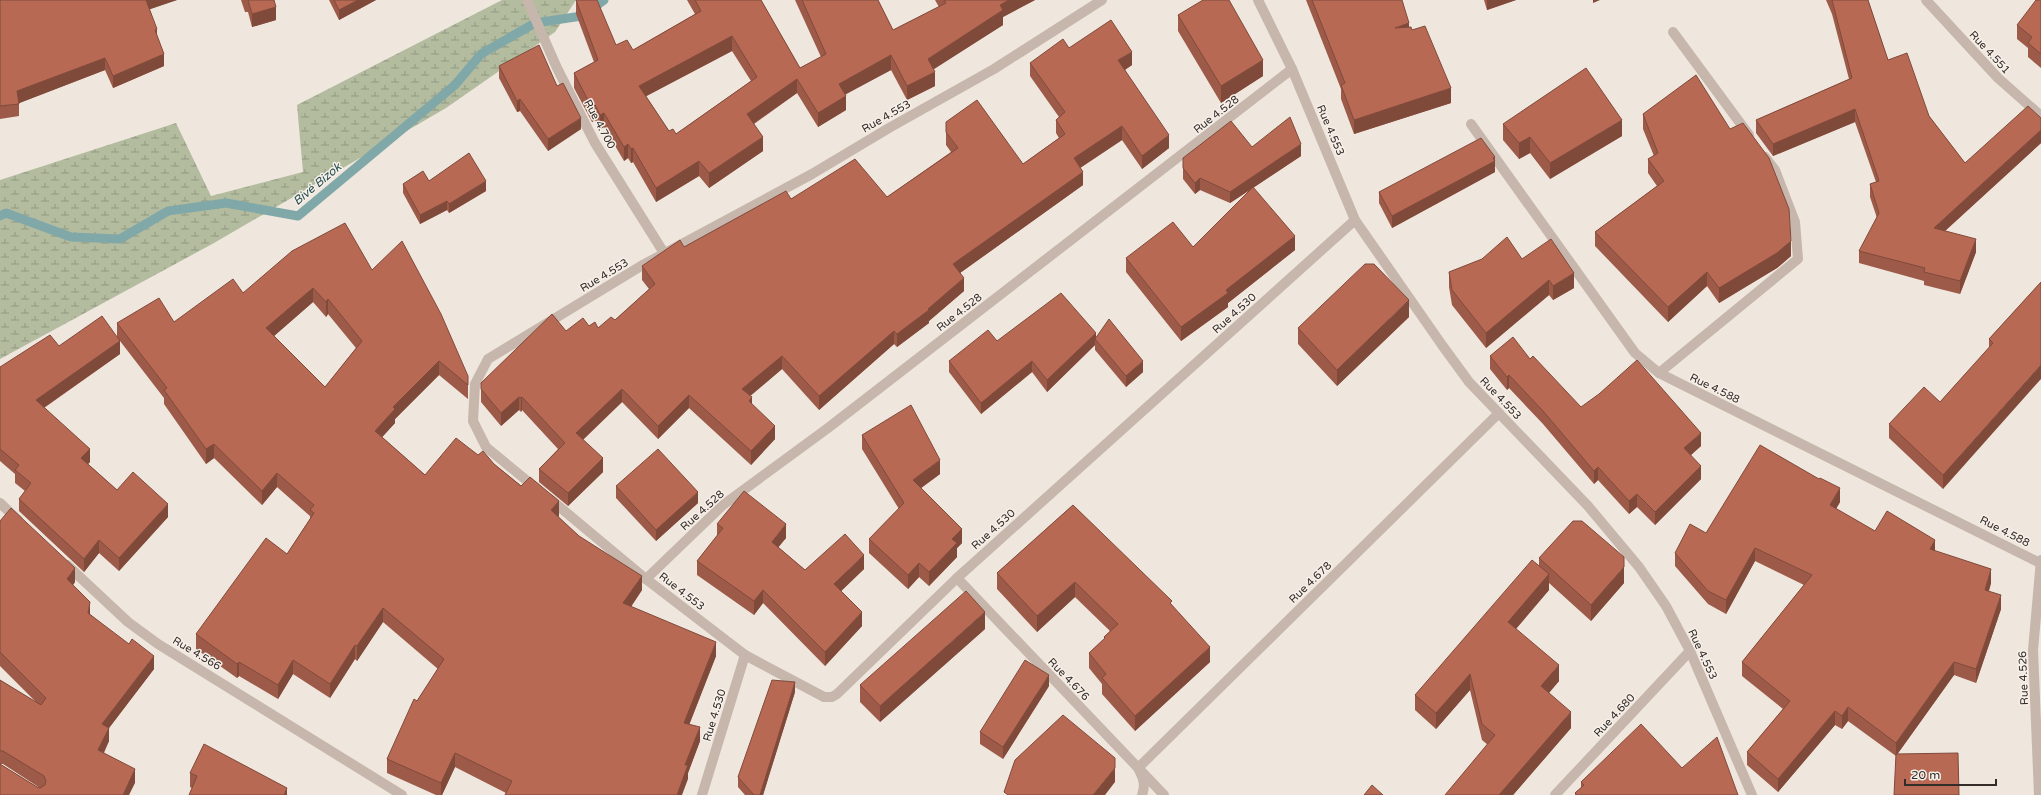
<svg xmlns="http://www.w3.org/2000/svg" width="2041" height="795" viewBox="0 0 2041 795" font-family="'Varela Round',sans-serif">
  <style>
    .wetland { fill: url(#wetland-marsh) }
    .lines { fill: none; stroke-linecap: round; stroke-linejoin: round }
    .stream { stroke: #80a8a8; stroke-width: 9 }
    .street { stroke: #c6b6ab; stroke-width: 10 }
    .wall { fill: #9d5a48; fill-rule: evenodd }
    .shaded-wall { fill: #804a3b }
    .building { fill: #b76954; stroke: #804a3b; fill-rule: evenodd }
    .labels { text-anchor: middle; stroke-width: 3; stroke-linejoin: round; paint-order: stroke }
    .street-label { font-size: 11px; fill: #342c29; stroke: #f7f0e9 }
    .water-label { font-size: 12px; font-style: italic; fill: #244f51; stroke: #f7f0e9 }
  </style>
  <defs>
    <pattern id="wetland-marsh" width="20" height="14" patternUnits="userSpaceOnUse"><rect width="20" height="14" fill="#b3bc9f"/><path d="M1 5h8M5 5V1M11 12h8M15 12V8" fill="none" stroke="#929982"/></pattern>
  </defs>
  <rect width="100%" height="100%" fill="#efe6dd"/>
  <polygon class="wetland" points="502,0 576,0 555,32 446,108 214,243 0,359 0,180 176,123 211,196 303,172 297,105"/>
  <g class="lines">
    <polyline class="stream" points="0,216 6,213 71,237 120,239 168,211 226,203 298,216 455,85 481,54 535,23 582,16 604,0"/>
    <g class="street">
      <polyline points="527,0 557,68 595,143 664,253"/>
      <polyline points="1258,0 1292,69 1355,220 1442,345 1469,382 1588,506 1639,567 1666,606 1690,651 1752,795"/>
      <polyline points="1926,0 1998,78 2041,116"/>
      <polyline points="1673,32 1749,135"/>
      <polyline points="1471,124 1635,353 1659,373 2040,563"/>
      <polyline points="1659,373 1798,259 1795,222 1775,170 1765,157"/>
      <polyline points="537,489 486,447 473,421 475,384 488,359 641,266 812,174 889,128 994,69 1102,0"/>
      <polyline points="550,499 646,579 745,655"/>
      <polyline points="0,503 18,520"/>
      <polyline points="67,565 128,622 158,644 402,795"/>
      <polyline points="957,578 1164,795"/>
      <polyline points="646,579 723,505 828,428 1292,69"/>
      <polyline points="702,795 745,655 824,697 832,697 837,694 957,578 1355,220"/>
      <path d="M1142 795C1146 785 1143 777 1138 768L1499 413"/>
      <polyline points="1555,795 1690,651"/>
      <polyline points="2039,795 2033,650 2041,560"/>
    </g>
  </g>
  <g class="wall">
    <polygon points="0,0 177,0 149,9 157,37 164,66 113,88 105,70 19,103 19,116 0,119"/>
    <polygon points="241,0 274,0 276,20 252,27 248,12 245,12"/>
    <polygon points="329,0 376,0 339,20"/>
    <path d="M576 0 616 45 633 50 695 14 687 0H761L800 68 821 57 795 0H878L893 30 939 7 935 0H1035L1003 17V25L933 69 935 86 907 100 891 70 845 94 846 110 818 127 797 93 754 124 763 151 709 188 699 176 656 202 633 162 631 163 628 158 624 161 604 127 600 129 595 120 592 122 574 88V73L594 62 576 14ZM732 51 751 81 676 134 669 131 646 96Z"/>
    <polygon points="1306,0 1402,0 1409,27 1412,30 1451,103 1354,134 1341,99 1341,89"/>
    <polygon points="1484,0 1516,0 1487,10"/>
    <polygon points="1826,0 1868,0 1888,60 1929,116 1965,163 2041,118 2041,143 1945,231 1976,252 1960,294 1924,285 1924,281 1859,263 1859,251 1877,218 1870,197 1870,184 1876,182 1855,122 1773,156 1756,133 1756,120 1849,79 1832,14"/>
    <polygon points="2041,0 2041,68 2028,57 2028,48 2017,39 2017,25"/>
    <polygon points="1178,15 1263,76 1221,103 1178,31"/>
    <polygon points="1069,48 1132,65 1125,70 1169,148 1142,169 1122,140 1080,168 1083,185 960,273 964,291 929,321 929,323 897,347 894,344 819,410 782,369 750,396 752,404 775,439 751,465 689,408 658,439 622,402 583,440 603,472 568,506 539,482 539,469 558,449 522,410 521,412 519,410 501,426 481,402 481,389 566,331 589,326 598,328 615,320 649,289 642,280 642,266 791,199 887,197 951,152 946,145 946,122 1023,164 1059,138 1056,133 1056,120 1059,117 1030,76 1030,63"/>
    <polygon points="499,66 581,129 548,151 520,111 517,112 499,78"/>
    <polygon points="1643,114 1791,256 1777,268 1719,303 1707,286 1668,322 1595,246 1595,232 1657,186 1648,173 1648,159 1654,156 1643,129"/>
    <polygon points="1503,124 1622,136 1550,179 1530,153 1519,159 1503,140"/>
    <polygon points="1252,147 1301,156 1253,188 1295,250 1228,303 1228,307 1181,341 1126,272 1126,258 1193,247 1253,188 1230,203 1200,190 1195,194 1183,179 1183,158"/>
    <polygon points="1495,160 1495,172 1392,228 1379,203 1379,192"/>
    <polygon points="429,181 486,191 449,213 447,210 420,224 403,193 403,184"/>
    <polygon points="1522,259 1574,288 1553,300 1549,295 1486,348 1452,305 1449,287 1449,272"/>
    <path d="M372 270 468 376V399L439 375 395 419V423L382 437 425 475 478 455 494 464 559 516 558 517 579 536 642 590 631 607 716 656 689 725 700 741 688 773V779L506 793 455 767 442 795H436L387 773V759L417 701 438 669 383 622 357 661 355 659 330 698 293 674 278 699 239 676 237 678 196 649V634L287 554 310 519V516L277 487 262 505 214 458 206 464 164 404V398L120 341V354L44 408 90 462 88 464 117 490 168 517 119 571 99 553 84 572 19 511V499L25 491 15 483V474L0 461V367L59 346 117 337V323L174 322 243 293ZM313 302 326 317 328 314 356 348 325 387 274 336Z"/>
    <polygon points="2041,282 1943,489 1889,438 1889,424 1940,402 1989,348 1989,339"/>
    <polygon points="1409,317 1337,386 1298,344 1298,328"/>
    <polygon points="1096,337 1143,372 1126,387 1095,350 1095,345 1047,392 1032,372 981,414 949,372 949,361 997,341"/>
    <polygon points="1490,356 1530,359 1581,407 1701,446 1691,455 1701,479 1655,525 1637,507 1629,514 1598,480 1594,484 1543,424 1509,388 1507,390 1490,369"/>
    <polygon points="862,435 940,474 921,488 962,543 957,548 957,557 929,586 919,577 908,589 869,553 869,539 899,509 862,449"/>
    <polygon points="616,486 698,503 656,541 616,498"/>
    <polygon points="1840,502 1836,509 1875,531 1935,551 1991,583 1989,591 2001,609 1976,683 1954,675 1896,756 1848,721 1842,729 1835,725 1778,792 1747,765 1747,752 1783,709 1742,676 1742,662 1804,585 1755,561 1726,614 1708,604 1675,566 1675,553 1706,533"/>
    <polygon points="1073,505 1172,605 1210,662 1135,731 1102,694 1102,684 1089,668 1089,653 1104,639 1104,637 1110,631 1075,597 1037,632 997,589 997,573"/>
    <path d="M0 521 75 582 73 585 90 614 154 669 109 728V741L104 753 135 783 0 795V680L38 704 0 666ZM0 764H3L40 788 37 787Z"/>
    <polygon points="717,524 786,538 778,547 805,570 864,569 841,591 862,626 825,666 763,603 754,615 697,575 697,561 717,536"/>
    <polygon points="1539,558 1624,583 1591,621 1549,583 1549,590 1516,629 1559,681 1549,693 1571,728 1513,795 1445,795 1488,745 1482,740 1470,690 1436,729 1415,710 1415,695 1539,566"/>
    <polygon points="985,629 880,722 860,702 860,685"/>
    <polygon points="1049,686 1003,759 980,744 980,732"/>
    <polygon points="795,692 763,795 745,795 738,787 738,777"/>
    <polygon points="1682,768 1738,795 1575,795 1575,793 1581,788 1581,782"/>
    <polygon points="190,773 287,795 192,788 190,787"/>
  </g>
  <g class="shaded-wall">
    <polygon points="145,0 177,0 145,11"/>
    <polygon points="358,0 376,0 339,20 339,10"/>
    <polygon points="1009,0 1035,0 1003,17 1003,25 928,73 928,59 1000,5"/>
    <polygon points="1487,0 1516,0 1487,10"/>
    <polygon points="1593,0 1600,0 1593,3"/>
    <polygon points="276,7 276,20 252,27 252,14"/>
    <polygon points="1409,23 1409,37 1395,28"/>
    <polygon points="157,29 157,41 155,30"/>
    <polygon points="732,36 732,51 639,100 639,86"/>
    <polygon points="1132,52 1132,65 1118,74 1118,60"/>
    <polygon points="164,54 164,66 113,88 113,76"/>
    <polygon points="891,55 891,70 839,98 839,84"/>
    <polygon points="105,58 105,70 17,104 17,91"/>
    <polygon points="1263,60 1263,76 1221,103 1221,86"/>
    <polygon points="935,72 935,86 907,100 907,86"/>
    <polygon points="797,79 797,93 747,128 747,114"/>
    <polygon points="1451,88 1451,103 1354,134 1354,120"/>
    <polygon points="846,96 846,110 818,127 818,113"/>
    <polygon points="520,99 520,111 517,112 517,101"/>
    <polygon points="595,105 595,120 592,122 592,108"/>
    <polygon points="1855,109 1855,122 1773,156 1773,144"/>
    <polygon points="604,113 604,127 600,129 600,115"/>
    <polygon points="581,118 581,129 548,151 548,139"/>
    <polygon points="1622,120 1622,136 1550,179 1550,163"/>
    <polygon points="1122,126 1122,140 1074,172 1074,158"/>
    <polygon points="2041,130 2041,143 1934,241 1934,228"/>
    <polygon points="1169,135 1169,148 1142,169 1142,156"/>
    <polygon points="763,137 763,151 709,188 709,173"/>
    <polygon points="1530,137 1530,153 1519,159 1519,143"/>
    <polygon points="628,144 628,158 624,161 624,147"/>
    <polygon points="1301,144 1301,156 1230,203 1230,192"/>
    <polygon points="633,148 633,162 631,163 631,149"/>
    <polygon points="1495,157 1495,172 1392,228 1392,216"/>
    <polygon points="699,161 699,176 656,202 656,188"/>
    <polygon points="1083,172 1083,185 953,278 953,264"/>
    <polygon points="1200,178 1200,190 1195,194 1195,183"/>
    <polygon points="486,181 486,191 449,213 449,204"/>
    <polygon points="447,201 447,210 420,224 420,215"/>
    <polygon points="1295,236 1295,250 1228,303 1228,307 1181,341 1181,327 1226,290"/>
    <polygon points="1976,239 1976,252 1960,294 1960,281"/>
    <polygon points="1791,241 1791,256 1777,268 1719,303 1719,288"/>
    <polygon points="1707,272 1707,286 1668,322 1668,307"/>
    <polygon points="1574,273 1574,288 1553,300 1553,286"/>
    <polygon points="964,278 964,291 929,321 929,323 897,347 897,334"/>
    <polygon points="1549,280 1549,295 1486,348 1486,333"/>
    <polygon points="313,288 313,302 266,343 266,328"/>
    <polygon points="328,299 328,314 326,317 326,302"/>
    <polygon points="1409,300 1409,317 1337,386 1337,370"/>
    <polygon points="894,331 894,344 819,410 819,396"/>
    <polygon points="1096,333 1096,340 1095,339 1095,345 1047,392 1047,380"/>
    <polygon points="120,341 120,354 36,413 36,400"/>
    <polygon points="782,356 782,369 742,403 742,389"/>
    <polygon points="439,361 439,375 395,419 395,423 375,445 375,431 393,407"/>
    <polygon points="1032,361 1032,372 981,414 981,403"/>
    <polygon points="1143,361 1143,372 1126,387 1126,376"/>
    <polygon points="2041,365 2041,379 1943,489 1943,475"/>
    <polygon points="1509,375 1509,388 1507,390 1507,377"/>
    <polygon points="622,389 622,402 576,446 576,433"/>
    <polygon points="689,395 689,408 658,439 658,426"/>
    <polygon points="519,397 519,410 501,426 501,413"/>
    <polygon points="522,397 522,410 521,412 521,398"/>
    <polygon points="752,397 752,411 749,401"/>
    <polygon points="775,426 775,439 751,465 751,451"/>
    <polygon points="1701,433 1701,446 1684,461 1684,448"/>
    <polygon points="214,444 214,458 206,464 206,449"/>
    <polygon points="90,449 90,462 81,471 81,458"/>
    <polygon points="603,458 603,472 568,506 568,493"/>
    <polygon points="940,460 940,474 913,494 913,480"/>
    <polygon points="1701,466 1701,479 1655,525 1655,512"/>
    <polygon points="1598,467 1598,480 1594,484 1594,471"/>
    <polygon points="277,473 277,487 262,505 262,491"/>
    <polygon points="1840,488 1840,502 1830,519 1830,505"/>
    <polygon points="698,492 698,503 656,541 656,530"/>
    <polygon points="1637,494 1637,507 1629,514 1629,501"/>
    <polygon points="559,501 559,516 551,524 551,510"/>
    <polygon points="168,504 168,517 119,571 119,558"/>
    <polygon points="786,524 786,538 772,555 772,542"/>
    <polygon points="962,529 962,543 957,548 957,557 929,586 929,572 952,539"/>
    <polygon points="99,540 99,553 84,572 84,559"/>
    <polygon points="1935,540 1935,554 1930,549"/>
    <polygon points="1755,548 1755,561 1726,614 1726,600"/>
    <polygon points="864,555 864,569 834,598 834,584"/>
    <polygon points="919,563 919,577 908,589 908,575"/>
    <polygon points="1624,567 1624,583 1591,621 1591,605"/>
    <polygon points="75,568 75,582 67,593 67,579"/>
    <polygon points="1991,569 1991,583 1985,603 1985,590"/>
    <polygon points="1549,574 1549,590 1508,638 1508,622"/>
    <polygon points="642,576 642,590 623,618 623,603"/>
    <polygon points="1075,582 1075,597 1037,632 1037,616"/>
    <polygon points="763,590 763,603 754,615 754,601"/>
    <polygon points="2001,595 2001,609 1976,683 1976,669"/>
    <polygon points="90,602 90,616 88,613"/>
    <polygon points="383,608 383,622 357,661 357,646"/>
    <polygon points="862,612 862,626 825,666 825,652"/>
    <polygon points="985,612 985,629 880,722 880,706"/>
    <polygon points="716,642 716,656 684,738 684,723"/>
    <polygon points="355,645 355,659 330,698 330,684"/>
    <polygon points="1210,647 1210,662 1135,731 1135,716"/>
    <polygon points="154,656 154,669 109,728 109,741 98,763 98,750 102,724"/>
    <polygon points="293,660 293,674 278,699 278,685"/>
    <polygon points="239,662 239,676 237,678 237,664"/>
    <polygon points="1954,662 1954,675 1896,756 1896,743"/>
    <polygon points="1559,665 1559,681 1541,702 1541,686"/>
    <polygon points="1470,674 1470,690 1436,729 1436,713"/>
    <polygon points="1049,675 1049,686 1003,759 1003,747"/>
    <polygon points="795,682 795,692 763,795 760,795"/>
    <polygon points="1848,707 1848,721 1842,729 1842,716"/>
    <polygon points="1835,711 1835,725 1778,792 1778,779"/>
    <polygon points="1571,712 1571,728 1513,795 1499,795"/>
    <polygon points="700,727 700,741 688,773 688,779 682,795 677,795 685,765"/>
    <polygon points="455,753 455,767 442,795 441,795 441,783"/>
    <polygon points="1115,768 1115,782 1105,795 1093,795"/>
    <polygon points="135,769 135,783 129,795 123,795"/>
    <polygon points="287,788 287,795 284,795"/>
  </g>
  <g class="building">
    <polygon points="0,0 146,0 157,29 155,30 164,54 113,76 105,58 17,91 19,104 0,106"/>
    <polygon points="248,0 274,0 276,7 252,14"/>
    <polygon points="334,0 358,0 339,10"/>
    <path d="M576 0H597L616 45 627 40 633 50 701 11 695 0H761L800 68 826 54 802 0H878L893 30 946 3 944 0H1009L1000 5 1003 10 928 59 935 72 907 86 891 55 839 84 846 96 818 113 797 79 747 114 763 137 709 173 699 161 656 188 633 148 631 149 628 144 624 147 604 113 600 115 595 105 592 108 574 73 598 60ZM732 36 757 77 676 134 673 129 669 131 639 86Z"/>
    <polygon points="1203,0 1229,0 1263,60 1221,86 1178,15"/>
    <polygon points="1312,0 1402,0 1409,23 1395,28 1411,27 1412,30 1425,26 1451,88 1354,120 1341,85 1345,83"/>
    <polygon points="1832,0 1868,0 1888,60 1907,53 1929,116 1965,163 2028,106 2041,118 2041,130 1934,228 1976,239 1960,281 1924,272 1925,268 1859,251 1879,213 1870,184 1879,181 1855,109 1773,144 1756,120 1852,78"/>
    <polygon points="2036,0 2041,0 2041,54 2028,43 2032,37 2017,25"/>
    <polygon points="1111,20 1132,52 1118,60 1169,135 1142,156 1122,126 1074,158 1083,172 953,264 964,278 928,309 929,310 897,334 894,331 819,396 782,356 742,389 752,397 749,401 775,426 751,451 689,395 658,426 622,389 576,433 603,458 568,493 539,469 565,443 522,397 521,398 519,397 501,413 481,389 481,383 552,314 566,331 583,318 589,326 595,322 598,328 611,317 615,320 655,284 642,266 680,240 684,247 786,191 791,199 855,159 887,197 958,148 946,132 946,122 977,100 1023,164 1065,134 1056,120 1065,112 1030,63 1063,39 1069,48"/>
    <polygon points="539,45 557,86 563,83 581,118 548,139 520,99 517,101 499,66"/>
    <polygon points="1586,68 1622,120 1550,163 1530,137 1519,143 1503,124"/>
    <polygon points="1696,75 1730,129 1743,123 1769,158 1789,209 1791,241 1777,253 1719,288 1707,272 1668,307 1595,232 1664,181 1648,159 1658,153 1643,114"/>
    <polygon points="1290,117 1301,144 1230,192 1200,178 1195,183 1183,168 1183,158 1231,121 1252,147"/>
    <polygon points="1481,138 1495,157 1493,158 1495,161 1392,216 1379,192"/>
    <polygon points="469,153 486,181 449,204 447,201 420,215 403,184 423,171 429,181"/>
    <polygon points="1253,187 1295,236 1226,290 1228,293 1181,327 1126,258 1173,222 1193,247"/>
    <path d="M345 223 372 270 402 241 441 314 468 376V385L439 361 393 407 395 409 375 431 425 475 456 438 478 455 483 451 494 464 521 486 530 477 559 501 551 510 579 536 642 576 623 603 716 642 684 723 700 727 685 765H688L677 795H505L512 781 455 753 441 783 387 759 414 699 417 701 444 659 383 608 357 646 355 645 330 684 293 660 278 685 239 662 237 664 196 634 266 538 287 554 314 513 310 510 314 505 277 473 262 491 214 444 206 449 164 390 167 388 117 323 159 298 174 322 233 279 243 293 292 251ZM313 288 326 302 328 299 362 341 325 387 266 328Z"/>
    <polygon points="1507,237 1522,259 1551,239 1574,273 1553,286 1549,280 1486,333 1452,290 1449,272 1482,259"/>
    <polygon points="1365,264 1374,264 1409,300 1337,370 1298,328"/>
    <polygon points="2041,282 2041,365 1943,475 1889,424 1924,387 1940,402 1993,343 1989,339"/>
    <polygon points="1061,293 1096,333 1047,380 1032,361 981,403 949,361 988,330 997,341"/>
    <polygon points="102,316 120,341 36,400 90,449 81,458 117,490 133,472 168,504 119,558 99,540 84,559 19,499 31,483 15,470 19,465 0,449 0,367 50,335 59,346"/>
    <polygon points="1109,319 1143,361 1126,376 1095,339"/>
    <polygon points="1513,337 1530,359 1533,356 1581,407 1599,394 1637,360 1701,433 1684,448 1701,466 1655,512 1637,494 1629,501 1598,467 1594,471 1543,411 1509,375 1507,377 1490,356"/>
    <polygon points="911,405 940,460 913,480 962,529 952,539 957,543 929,572 919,563 908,575 869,539 904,503 862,435"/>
    <polygon points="1760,445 1819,479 1820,478 1840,488 1830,505 1875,531 1887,511 1935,540 1930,549 1991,569 1985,590 2001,595 1976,669 1954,662 1896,743 1848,707 1842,716 1835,711 1778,779 1747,752 1790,701 1742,662 1812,575 1755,548 1726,600 1708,591 1675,553 1690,524 1706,533"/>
    <polygon points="658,449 698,492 656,530 616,486"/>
    <polygon points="744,491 786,524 772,542 805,570 845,534 864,555 834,584 862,612 825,652 763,590 754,601 697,561 723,528 717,524"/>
    <polygon points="1073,505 1172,601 1170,603 1210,647 1135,716 1102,678 1106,674 1089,653 1105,638 1104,637 1118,624 1075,582 1037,616 997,573"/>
    <polygon points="11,508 75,568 67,579 90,602 88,613 129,644 132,639 154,656 102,724 109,728 98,750 135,769 123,795 0,795 0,764 37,787 40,788 45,785 46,781 44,776 3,751 0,751 0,680 41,705 46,698 0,652 0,521"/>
    <polygon points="1573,521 1582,521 1624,557 1624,567 1591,605 1539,558"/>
    <polygon points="1532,560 1549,574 1508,622 1559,665 1541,686 1571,712 1499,795 1445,795 1495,735 1482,724 1470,674 1436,713 1415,695"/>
    <polygon points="966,591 985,612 880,706 860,685"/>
    <polygon points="1025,660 1049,675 1003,747 980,732"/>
    <polygon points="772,680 795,682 760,795 754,795 738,777"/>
    <polygon points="1063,715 1115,758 1115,768 1093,795 1008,795 1004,792 1015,760"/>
    <polygon points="1641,724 1682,768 1717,737 1738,795 1577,795 1575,793 1584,785 1581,782"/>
    <polygon points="204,744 287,788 284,795 189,795 197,776 190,773"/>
    <polygon points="1958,753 1959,795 1894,795 1896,754"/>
    <polygon points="1372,785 1383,795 1364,795"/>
  </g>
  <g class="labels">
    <g class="street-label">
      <text transform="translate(1990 52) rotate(47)" y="4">Rue 4.551</text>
      <text transform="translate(1216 114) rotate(-38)" y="4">Rue 4.528</text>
      <text transform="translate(886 116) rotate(-30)" y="4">Rue 4.553</text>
      <text transform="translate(600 124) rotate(62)" y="4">Rue 4.700</text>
      <text transform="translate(1331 130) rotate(67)" y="4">Rue 4.553</text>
      <text transform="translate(604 275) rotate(-31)" y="4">Rue 4.553</text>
      <text transform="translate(959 312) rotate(-38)" y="4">Rue 4.528</text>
      <text transform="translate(1234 313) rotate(-42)" y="4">Rue 4.530</text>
      <text transform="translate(1715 388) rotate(26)" y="4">Rue 4.588</text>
      <text transform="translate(1501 398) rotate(46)" y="4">Rue 4.553</text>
      <text transform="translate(702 510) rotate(-42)" y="4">Rue 4.528</text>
      <text transform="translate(993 529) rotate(-42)" y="4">Rue 4.530</text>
      <text transform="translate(2005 531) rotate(27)" y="4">Rue 4.588</text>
      <text transform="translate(1310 582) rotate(-44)" y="4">Rue 4.678</text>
      <text transform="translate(682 591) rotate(38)" y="4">Rue 4.553</text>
      <text transform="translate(197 653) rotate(31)" y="4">Rue 4.566</text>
      <text transform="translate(1703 654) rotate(65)" y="4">Rue 4.553</text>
      <text transform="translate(2023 678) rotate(-92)" y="4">Rue 4.526</text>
      <text transform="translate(1069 679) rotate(46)" y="4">Rue 4.676</text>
      <text transform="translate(714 715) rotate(-73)" y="4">Rue 4.530</text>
      <text transform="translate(1614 715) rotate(-47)" y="4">Rue 4.680</text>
    </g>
    <g class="water-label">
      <text transform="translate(317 184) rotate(-40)" y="4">Bivé Bizok</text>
    </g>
  </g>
  <path d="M1905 779v6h91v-6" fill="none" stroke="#342c29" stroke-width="2"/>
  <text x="1911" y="779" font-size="12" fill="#342c29" stroke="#f7f0e9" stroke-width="3" paint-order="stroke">20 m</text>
</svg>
